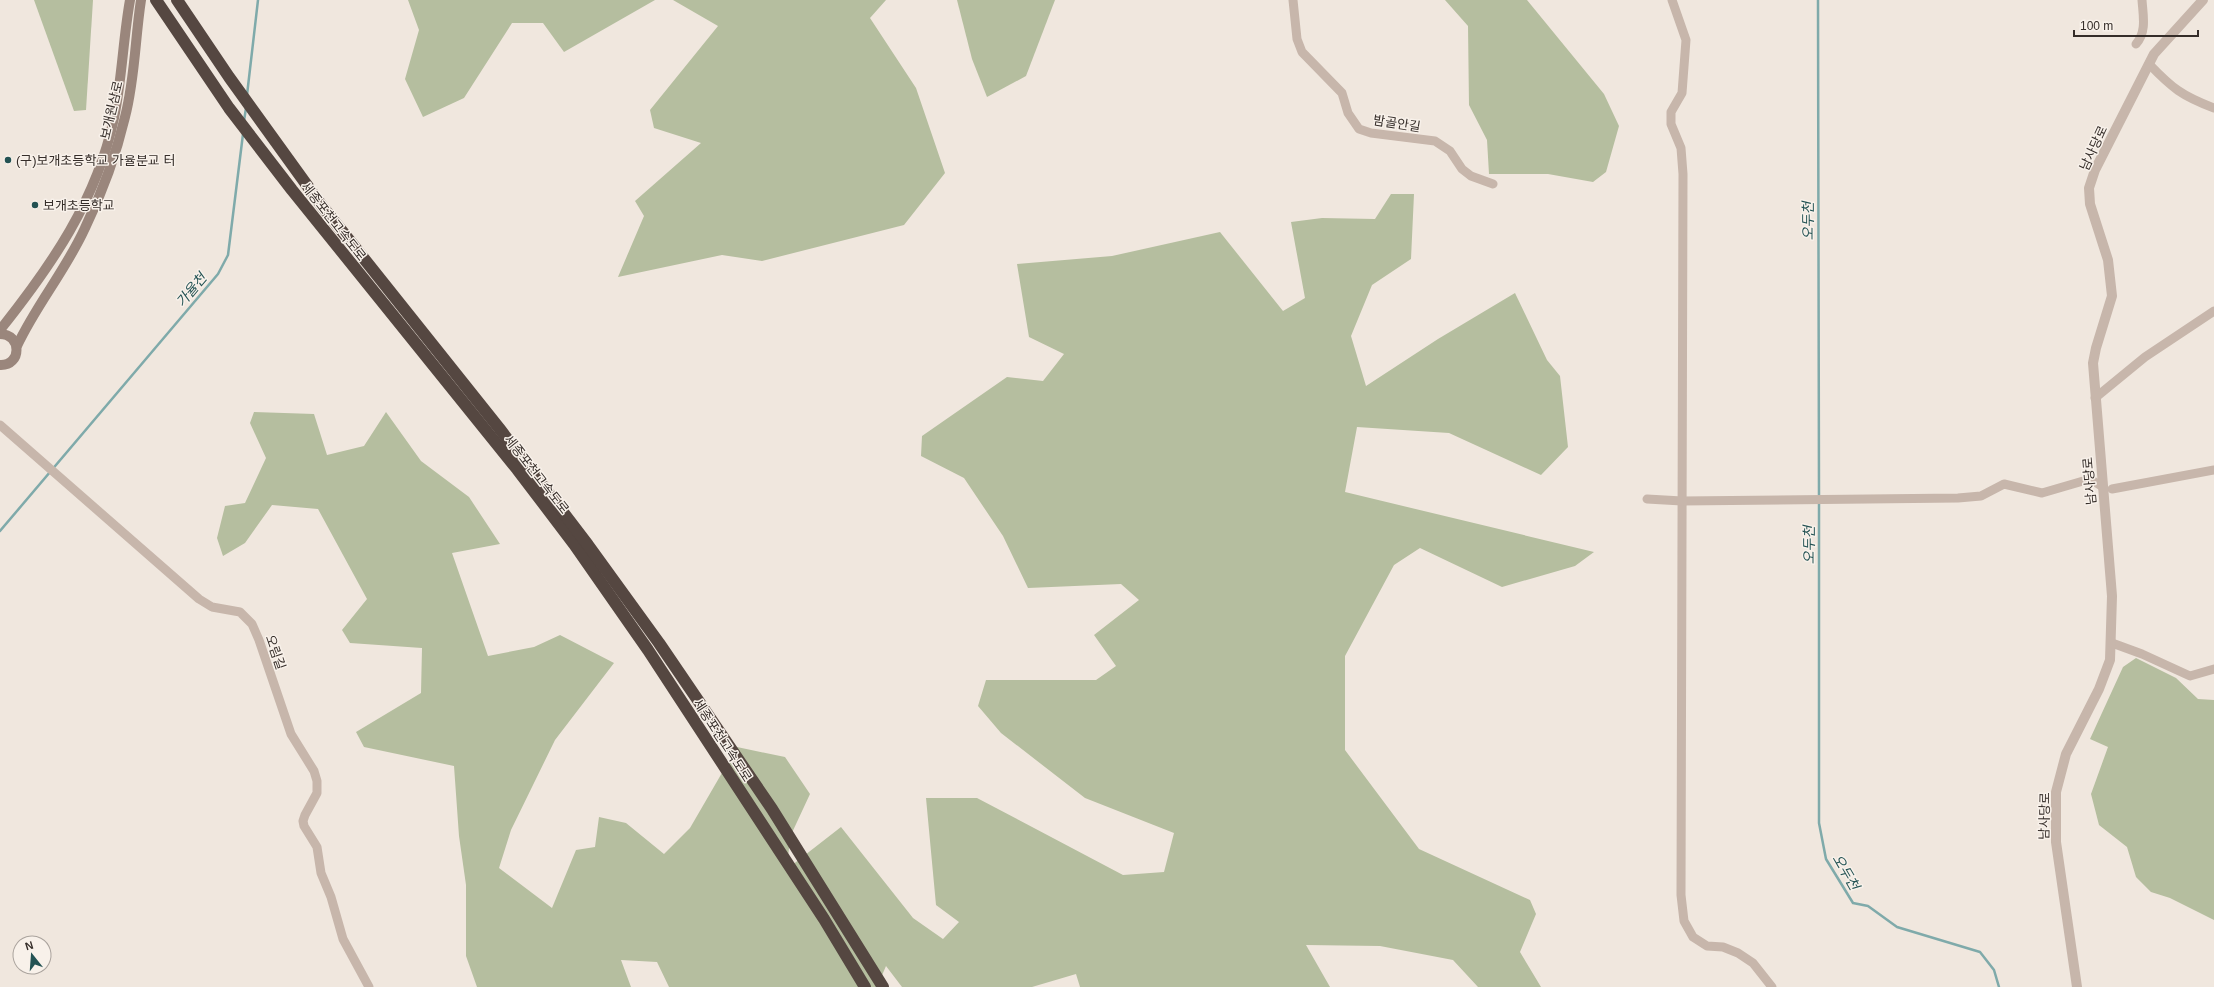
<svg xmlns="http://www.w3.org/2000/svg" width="2214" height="987" viewBox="0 0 2214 987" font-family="Arial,'Noto Sans KR',sans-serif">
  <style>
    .green { fill: #b5be9f }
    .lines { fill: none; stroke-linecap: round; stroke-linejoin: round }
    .stream { stroke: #7faaaa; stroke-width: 2.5 }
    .minor { stroke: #c7b6ab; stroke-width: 9 }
    .tertiary { stroke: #c7b6ab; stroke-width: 10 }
    .secondary { stroke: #9a867c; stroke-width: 10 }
    .motorway { stroke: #554741; stroke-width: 12 }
    .poi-dot { fill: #235253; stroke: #f8f1ea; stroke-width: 1.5 }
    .labels { text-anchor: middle; stroke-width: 3; stroke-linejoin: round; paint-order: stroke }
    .street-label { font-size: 13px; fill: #352d29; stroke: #f8f1ea }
    .poi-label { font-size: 13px; fill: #352d29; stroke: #f8f1ea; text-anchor: start }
    .water-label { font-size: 14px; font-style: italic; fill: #235253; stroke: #f8f1ea }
  </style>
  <rect width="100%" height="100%" fill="#f0e7de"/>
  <g class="green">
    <polygon points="34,0 93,0 86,110 74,111"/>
    <polygon points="408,0 655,0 564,52 543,23 512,23 464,98 423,117 405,79 419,30"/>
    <polygon points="673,0 886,0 870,18 916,88 945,173 904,225 762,261 722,255 618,277 644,216 635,201 701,143 654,128 650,110 718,26"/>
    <polygon points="957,0 1055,0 1026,76 987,97 972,59"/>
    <polygon points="1445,0 1527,0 1604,94 1619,126 1606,172 1593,182 1548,174 1489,174 1487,140 1469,105 1468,26"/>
    <polygon points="1391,194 1414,194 1411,259 1372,285 1351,336 1366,386 1438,339 1515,293 1547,360 1560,376 1568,447 1541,475 1449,433 1357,427 1345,492 1594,552 1575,566 1502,587 1420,548 1394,565 1345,656 1345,750 1419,849 1530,900 1536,914 1520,952 1541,987 1478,987 1453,960 1380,946 1306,945 1330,987 1080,987 1076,974 1032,987 902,987 886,966 877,987 669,987 657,962 621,960 631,987 477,987 466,956 466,885 459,836 454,766 364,747 356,732 421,693 422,648 350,643 342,630 367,599 318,509 272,505 245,543 223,556 217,538 225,506 245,503 266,458 250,423 254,412 314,414 327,455 364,446 386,412 421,461 469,497 500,544 452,553 488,656 534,647 560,635 614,663 555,740 511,830 499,868 552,908 576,850 595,847 599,817 626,823 664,854 690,828 737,747 785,757 810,794 790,837 787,869 841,827 913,918 943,939 959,922 936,905 926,798 977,798 1123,875 1164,872 1174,833 1085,798 1001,733 978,706 986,680 1096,680 1116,666 1094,635 1139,600 1121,584 1028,588 1003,536 964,478 921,456 922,436 1007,377 1043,381 1064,354 1029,337 1017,264 1112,256 1220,232 1283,311 1305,298 1291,222 1322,218 1375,219"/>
    <polygon points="2136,658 2176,678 2198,699 2214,700 2214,920 2170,898 2151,892 2136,877 2127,847 2099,825 2091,794 2108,747 2090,739 2123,667"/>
  </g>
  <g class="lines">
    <g class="stream">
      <polyline points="1818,0 1819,497"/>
      <polyline points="247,95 258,0"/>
      <polyline points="244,121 246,108"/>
      <polyline points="1819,502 1819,823 1826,859 1853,903 1868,906 1897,927 1980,952 1994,970 1999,987"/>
      <polyline points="0,531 218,274 228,255 243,134"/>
    </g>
    <g class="minor">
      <polyline points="1293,0 1297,39 1302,52 1342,93 1348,113 1359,129 1371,133 1435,141 1450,151 1462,169 1471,176 1493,184"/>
      <polyline points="1672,0 1686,40 1682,93 1671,112 1671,124 1681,148 1683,174 1681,895 1684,921 1693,937 1707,946 1723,947 1738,953 1753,963 1772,987"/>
      <path d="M2136 44C2147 32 2143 15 2142 0"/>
      <path d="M2149 64C2172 88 2182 96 2214 108"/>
      <polyline points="2095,398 2145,357 2214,311"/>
      <polyline points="0,425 199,599 212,607 240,612 252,624 259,640 291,734 314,771 317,781 317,793 305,815 303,821 304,826 317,847 321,873 331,897 343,939 369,987"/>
      <polyline points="2112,489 2214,470"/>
      <polyline points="1647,499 1682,501 1958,498 1981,496 2004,484 2042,493 2090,479 2103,487"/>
      <polyline points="2112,643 2142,654 2190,676 2214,669"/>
    </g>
    <polyline class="tertiary" points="2077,987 2056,842 2056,792 2066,754 2099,689 2110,660 2112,596 2093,363 2096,348 2112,296 2108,260 2090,204 2089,188 2095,170 2154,54 2203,0"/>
    <g class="secondary">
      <path d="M0 330C51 266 97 200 114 118 122 79 123 39 130 0"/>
      <path d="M0 334C22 334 22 366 0 365"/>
      <path d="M17 346C36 305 66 270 85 228 102 193 116 155 125 117 135 79 135 39 141 0"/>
    </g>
    <g class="motorway">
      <polyline points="156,0 229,108 292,190 517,469 574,544 648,650 824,919 865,987"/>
      <polyline points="177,0 229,77 322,206 499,428 588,545 659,643 772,809 883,987"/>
    </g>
  </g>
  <g class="poi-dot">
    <circle cx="8" cy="160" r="4"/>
    <circle cx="35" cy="205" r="4"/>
  </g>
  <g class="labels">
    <g class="street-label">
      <text transform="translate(111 110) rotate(-77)" y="5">보개원삼로</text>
      <text transform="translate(1397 123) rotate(9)" y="5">밤골안길</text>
      <text transform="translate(2093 148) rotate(-65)" y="5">남사당로</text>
      <text transform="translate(334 221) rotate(52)" y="5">세종포천고속도로</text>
      <text transform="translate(537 474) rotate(52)" y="5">세종포천고속도로</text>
      <text transform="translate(2089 481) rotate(-95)" y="5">남사당로</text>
      <text transform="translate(276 652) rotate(71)" y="5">오림길</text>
      <text transform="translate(723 740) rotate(57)" y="5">세종포천고속도로</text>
      <text transform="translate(2044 816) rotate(-89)" y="5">남사당로</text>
    </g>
    <g class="poi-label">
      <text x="16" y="165">(구)보개초등학교 가율분교 터</text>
      <text x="43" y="210">보개초등학교</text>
    </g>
    <g class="water-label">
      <text transform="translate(1808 221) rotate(-90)" y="5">오두천</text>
      <text transform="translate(191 290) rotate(-50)" y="5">가율천</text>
      <text transform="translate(1809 545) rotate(-90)" y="5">오두천</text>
      <text transform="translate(1846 872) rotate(60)" y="5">오두천</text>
    </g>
  </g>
  <g transform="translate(32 955) rotate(343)"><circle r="19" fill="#f8f1ea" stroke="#aaa39d"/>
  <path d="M0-3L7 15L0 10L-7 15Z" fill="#235253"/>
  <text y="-6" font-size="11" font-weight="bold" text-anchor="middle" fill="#352d29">N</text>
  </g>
  <path d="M2074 30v6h124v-6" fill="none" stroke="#352d29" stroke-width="2"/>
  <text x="2080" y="30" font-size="12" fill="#352d29" stroke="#f8f1ea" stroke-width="3" paint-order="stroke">100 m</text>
</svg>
